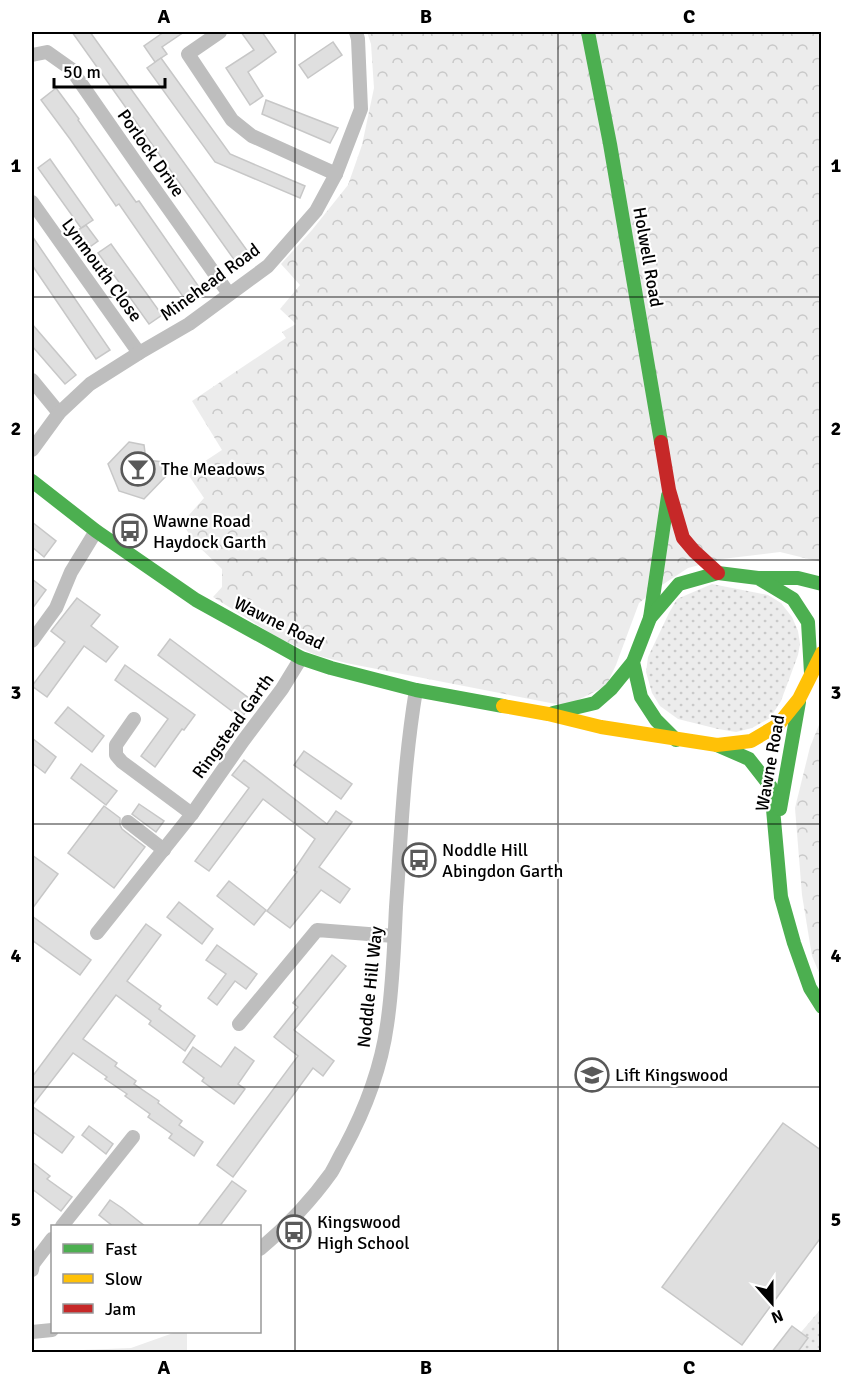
<svg xmlns="http://www.w3.org/2000/svg" width="853" height="1384" viewBox="0 0 853 1384" font-family="Signika,sans-serif">
  <style>
    .grass { fill: url(#grass-dots) }
    .park { fill: url(#park-crowns) }
    .pitch { fill: #ececec }
    .building { fill: #dfdfdf; stroke: #c7c7c7; stroke-width: 1.5 }
    .lines { fill: none; stroke-linecap: round; stroke-linejoin: round }
    .street { stroke: #bebebe; stroke-width: 14 }
    .fast { stroke: #4caf50; stroke-width: 14 }
    .slow { stroke: #ffc107; stroke-width: 14 }
    .jam { stroke: #c62828; stroke-width: 14 }
    .grid { fill: none; stroke: #000; stroke-width: 1.5; stroke-opacity: 0.55 }
    .labels { text-anchor: middle; stroke-width: 4.5; stroke-linejoin: round; paint-order: stroke }
    .street-label { font-size: 18px; fill: #000; stroke: #fff }
    .poi-label { font-size: 18px; fill: #000; stroke: #fff; text-anchor: start }
    .neatline { fill: none; stroke: #000; stroke-width: 2 }
    .grid-label { font-size: 20px; text-anchor: middle; font-weight: bold; fill: #000 }
  </style>
  <defs>
    <pattern id="grass-dots" width="8" height="8" patternUnits="userSpaceOnUse" patternTransform="scale(1.5)"><rect width="8" height="8" fill="#ececec"/><path d="M2 2h.1M6 6h.1" fill="none" stroke="#c9c9c9" stroke-width="1.8" stroke-linecap="round"/></pattern>
    <pattern id="park-crowns" width="20" height="18" patternUnits="userSpaceOnUse" patternTransform="scale(1.5)"><rect width="20" height="18" fill="#ececec"/><path d="M2 6a3 3 0 1 1 6 0M12 15a3 3 0 1 1 6 0" fill="none" stroke="#c9c9c9"/></pattern>
  </defs>
  <rect width="100%" height="100%" fill="#fff"/>
  <g class="grass">
    <polygon points="712,584 768,595 781,603 792,617 798,631 800,644 798,655 781,701 770,718 752,728 736,732 718,729 678,719 660,706 652,693 646,672 648,657 669,613 677,599"/>
    <polygon points="820,1310 821,1352 798,1352 796,1338"/>
  </g>
  <g class="park">
    <polygon points="367,32 821,32 821,562 780,552 722,559 688,568 659,587 639,603 616,665 606,686 566,706 346,663 316,655 278,638 213,597 222,587 222,569 195,543 182,523 204,498 187,473 222,450 192,401 286,338 282,332 296,324 280,309 300,285 281,264 312,230 348,185 362,145 374,88 371,44"/>
    <polygon points="821,720 821,977 812,956 802,895 795,808 810,747"/>
  </g>
  <polygon class="pitch" points="176,1332 187,1332 187,1352 34,1352 131,1348"/>
  <g class="building">
    <polygon points="72,32 90,32 251,256 238,265"/>
    <polygon points="164,32 184,32 162,47 167,54 155,62 144,46"/>
    <polygon points="241,32 262,32 276,52 248,72 263,96 250,105 226,68 254,50"/>
    <polygon points="333,42 342,55 308,78 299,65"/>
    <polygon points="161,58 230,154 305,186 300,198 215,162 147,68"/>
    <polygon points="56,88 79,119 78,120 136,202 139,201 199,287 184,298 119,204 116,206 70,139 41,100"/>
    <polygon points="266,100 338,128 330,143 262,114"/>
    <polygon points="50,159 93,220 81,228 38,168"/>
    <polygon points="86,225 98,241 87,249 75,232"/>
    <polygon points="32,236 110,350 96,359 32,265"/>
    <polygon points="111,244 162,315 149,324 98,253"/>
    <polygon points="32,324 76,375 65,384 32,346"/>
    <polygon points="129,442 144,445 146,460 164,462 167,475 144,499 119,491 108,464"/>
    <polygon points="32,522 56,541 44,557 32,547"/>
    <polygon points="32,579 46,590 32,609"/>
    <polygon points="77,598 100,615 91,626 118,647 106,662 84,646 47,697 32,686 65,642 51,631"/>
    <polygon points="170,639 254,702 241,718 158,655"/>
    <polygon points="125,665 195,715 184,730 182,729 155,767 141,756 168,719 115,680"/>
    <polygon points="68,707 104,736 92,752 55,723"/>
    <polygon points="32,738 56,757 45,773 32,763"/>
    <polygon points="304,751 352,784 341,799 294,765"/>
    <polygon points="244,760 327,824 336,811 352,822 319,867 350,889 340,903 321,890 290,928 267,911 297,872 294,870 315,839 263,799 209,871 195,861 249,788 232,775"/>
    <polygon points="81,764 117,791 106,805 71,778"/>
    <polygon points="139,804 164,821 156,832 132,814"/>
    <polygon points="104,806 120,818 120,825 122,829 145,847 114,888 68,853"/>
    <polygon points="32,855 58,874 32,909"/>
    <polygon points="229,881 266,910 254,925 217,896"/>
    <polygon points="179,902 213,929 202,944 167,917"/>
    <polygon points="32,916 91,960 80,975 32,940"/>
    <polygon points="146,924 161,935 127,981 161,1006 159,1009 195,1036 185,1051 149,1024 151,1021 116,995 83,1039 117,1063 115,1066 136,1081 134,1084 159,1101 158,1103 182,1121 179,1125 203,1142 194,1156 169,1138 172,1134 148,1117 150,1114 125,1096 127,1094 105,1079 107,1077 73,1053 32,1106 74,1137 62,1153 32,1131 32,1077"/>
    <polygon points="217,945 257,974 246,989 235,981 217,1005 208,998 226,974 206,960"/>
    <polygon points="332,955 346,966 294,1030 334,1061 323,1076 313,1068 233,1177 217,1165 298,1056 274,1037 298,1007 293,1003"/>
    <polygon points="193,1047 221,1067 235,1047 254,1061 238,1084 245,1089 234,1104 202,1081 204,1078 183,1062"/>
    <polygon points="783,1123 822,1151 822,1236 742,1345 662,1287"/>
    <polygon points="89,1126 113,1144 106,1154 82,1135"/>
    <polygon points="32,1162 50,1176 47,1179 72,1197 61,1211 32,1189"/>
    <polygon points="232,1181 246,1191 219,1227 197,1227"/>
    <polygon points="110,1200 122,1208 146,1227 114,1227 99,1215"/>
    <polygon points="792,1326 808,1338 797,1353 771,1353"/>
  </g>
  <g class="lines">
    <g class="street">
      <polyline points="220,32 188,54 232,120 252,136 336,174"/>
      <polyline points="32,55 47,52 71,69 137,164 229,294"/>
      <polyline points="32,202 139,353"/>
      <polyline points="32,380 59,413"/>
      <polyline points="32,450 59,413 90,384 139,353 189,324 268,266 316,211 336,174 361,109 358,39 356,32"/>
      <polyline points="32,641 56,608 71,572 96,531"/>
      <polyline points="134,719 116,745 116,755 122,762 192,814"/>
      <polyline points="128,822 164,850"/>
      <polyline points="97,933 192,814 243,741 282,689 301,658"/>
      <polyline points="239,1024 317,930 394,936"/>
      <polyline points="62,1226 133,1137"/>
      <path d="M260 1249C286 1227 311 1201 331 1173 336 1165 339 1157 344 1149 365 1110 381 1069 387 1025 393 986 394 947 396 907 401 835 404 762 416 690"/>
      <polyline points="32,1270 33,1264 52,1239"/>
      <polyline points="32,1332 52,1330"/>
    </g>
    <g class="fast">
      <polyline points="588,32 610,144 661,442"/>
      <polyline points="32,481 96,531 196,600 301,658 331,668 416,690 503,706"/>
      <polyline points="760,578 798,578 822,584"/>
      <polyline points="650,618 668,496"/>
      <polyline points="553,713 595,703 611,689 633,662"/>
      <polyline points="676,740 656,720 641,697 633,662 650,618 679,584 718,573 758,578 793,599 808,622 811,673"/>
      <polyline points="717,745 749,759 771,787 781,897 794,943 810,988 822,1007"/>
      <polyline points="780,809 799,702"/>
    </g>
    <polyline class="slow" points="503,706 548,714 601,727 717,745 751,741 778,725 799,699 822,653"/>
    <polyline class="jam" points="661,442 669,490 683,538 694,551 718,573"/>
  </g>
  <path class="grid" d="M295 32V1352M558 32V1352M32 297H822M32 560H822M32 824H822M32 1087H822"/>
  <defs>
    <g id="bar-ring" transform="scale(1.725)"><circle r="9.5" fill="#fff" stroke="#595959" stroke-width="1.5"/><path d="M-6-5H6L.8 .8V4.5H3.5V6h-7V4.5H-.8V.8Z" fill="#595959"/></g>
    <g id="bus-ring" transform="scale(1.725)"><circle r="9.5" fill="#fff" stroke="#595959" stroke-width="1.5"/><path d="M-5-6H5V4H4V6H2V4H-2V6H-4V4H-5ZM-3.5-4V0h7V-4ZM-3.5 1.2v1.5H-2V1.2ZM2 1.2v1.5H3.5V1.2Z" fill="#595959"/></g>
    <g id="school-ring" transform="scale(1.725)"><circle r="9.5" fill="#fff" stroke="#595959" stroke-width="1.5"/><path d="M0-5L7-2L0 1L-7-2ZM-4 1L0 2.5L4 1V4Q0 6-4 4Z" fill="#595959"/></g>
  </defs>
  <g fill-rule="evenodd">
    <use href="#bar-ring" x="138" y="469"/>
    <use href="#bus-ring" x="130" y="531"/>
    <use href="#bus-ring" x="419" y="860"/>
    <use href="#school-ring" x="592" y="1075"/>
    <use href="#bus-ring" x="294" y="1232"/>
  </g>
  <g class="labels">
    <g class="street-label">
      <text transform="translate(151 153) rotate(55)" y="6">Porlock Drive</text>
      <text transform="translate(648 257) rotate(80)" y="6">Holwell Road</text>
      <text transform="translate(102 270) rotate(54)" y="6">Lynmouth Close</text>
      <text transform="translate(210 282) rotate(-36)" y="6">Minehead Road</text>
      <text transform="translate(279 623) rotate(26)" y="6">Wawne Road</text>
      <text transform="translate(233 726) rotate(-54)" y="6">Ringstead Garth</text>
      <text transform="translate(770 763) rotate(-80)" y="6">Wawne Road</text>
      <text transform="translate(370 987) rotate(-84)" y="6">Noddle Hill Way</text>
    </g>
    <g class="poi-label">
      <text x="161" y="475">The Meadows</text>
      <text x="153" y="527">Wawne Road<tspan x="153" dy="21">Haydock Garth</tspan></text>
      <text x="442" y="856">Noddle Hill<tspan x="442" dy="21">Abingdon Garth</tspan></text>
      <text x="615" y="1081">Lift Kingswood</text>
      <text x="317" y="1228">Kingswood<tspan x="317" dy="21">High School</tspan></text>
    </g>
  </g>
  <rect width="853" height="1384" fill="none" stroke="#ffffff" stroke-width="66"/>
  <rect x="51" y="1225" width="210" height="108" fill="#ffffff" stroke="#999999" stroke-width="1.5"/>
  <rect x="63" y="1244" width="30" height="9" fill="#4caf50" stroke="#999999" stroke-width="1.5"/>
  <text x="105" y="1255" font-size="18" fill="#000000">Fast</text>
  <rect x="63" y="1274" width="30" height="9" fill="#ffc107" stroke="#999999" stroke-width="1.5"/>
  <text x="105" y="1285" font-size="18" fill="#000000">Slow</text>
  <rect x="63" y="1304" width="30" height="9" fill="#c62828" stroke="#999999" stroke-width="1.5"/>
  <text x="105" y="1315" font-size="18" fill="#000000">Jam</text>
  <g transform="translate(772 1303) rotate(159)" stroke="#ffffff" stroke-width="4.5" paint-order="stroke">
  <path d="M0-4.5L10 22L0 15L-10 22Z" fill="#000000"/>
  <text y="-9" font-size="16" font-weight="bold" text-anchor="middle" fill="#000000">N</text>
  </g>
  <path d="M54 78v9h111v-9" fill="none" stroke="#000000" stroke-width="3"/>
  <text x="63" y="78" font-size="18" fill="#000000" stroke="#ffffff" stroke-width="4.5" paint-order="stroke">50 m</text>
  <rect x="33" y="33" width="787" height="1318" class="neatline"/>
  <g class="grid-label">
    <text x="164" y="23">A</text>
    <text x="426" y="23">B</text>
    <text x="689" y="23">C</text>
    <text x="16" y="172">1</text>
    <text x="836" y="172">1</text>
    <text x="16" y="435">2</text>
    <text x="836" y="435">2</text>
    <text x="16" y="699">3</text>
    <text x="836" y="699">3</text>
    <text x="16" y="962">4</text>
    <text x="836" y="962">4</text>
    <text x="16" y="1226">5</text>
    <text x="836" y="1226">5</text>
    <text x="164" y="1374">A</text>
    <text x="426" y="1374">B</text>
    <text x="689" y="1374">C</text>
  </g>
</svg>
